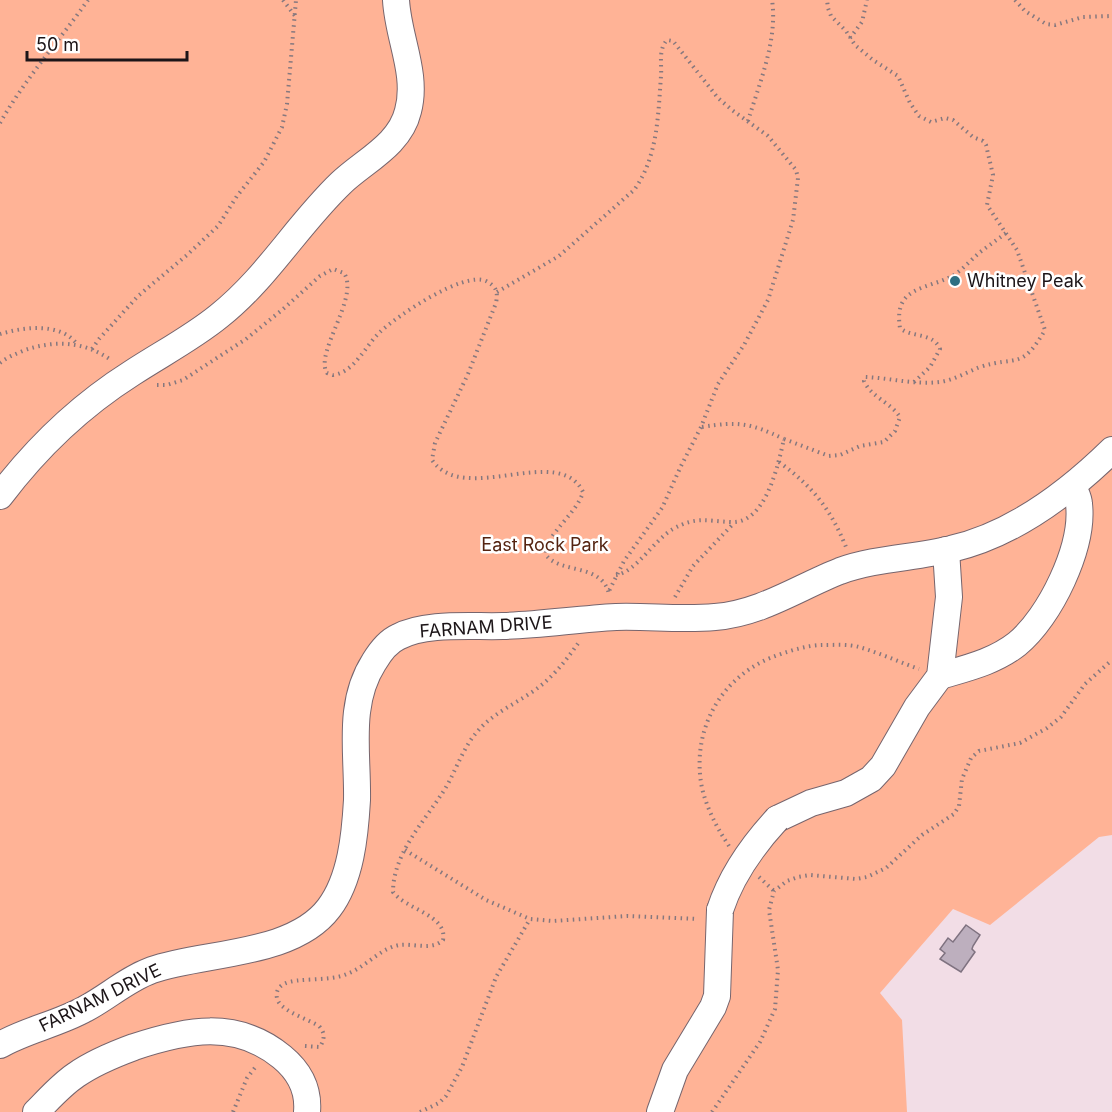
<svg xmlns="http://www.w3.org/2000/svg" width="1112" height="1112" viewBox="0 0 1112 1112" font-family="Inter,sans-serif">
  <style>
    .green { fill: #ffb396 }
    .building { fill: #bdafbe; stroke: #7f7280; stroke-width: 1.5 }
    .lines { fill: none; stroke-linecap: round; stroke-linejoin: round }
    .minor-casing { stroke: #77656d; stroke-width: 28 }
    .path { stroke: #86787e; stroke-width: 4; stroke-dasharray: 1.5 4.5; stroke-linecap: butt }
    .minor { stroke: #fff; stroke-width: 26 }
    .minor-bridge-casing { stroke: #77656d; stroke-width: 28; stroke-linecap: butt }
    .minor-bridge { stroke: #fff; stroke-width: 26 }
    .poi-dot { fill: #2e6f82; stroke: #fff; stroke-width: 2 }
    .labels { text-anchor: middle; stroke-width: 5; stroke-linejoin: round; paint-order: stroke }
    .poi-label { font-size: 18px; fill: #1c1518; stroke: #fff; text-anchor: start }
    .park-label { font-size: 18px; fill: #552411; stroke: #fff }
    .street-label { font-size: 18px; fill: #1c1518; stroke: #fff }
  </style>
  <rect width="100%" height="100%" fill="#f2dde6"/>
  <polygon class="green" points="0,0 1112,0 1112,835 1099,837 990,925 953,909 880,993 902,1020 907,1112 0,1112"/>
  <polygon class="building" points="966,925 980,935 973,946 972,949 975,952 961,972 940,959 945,953 940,949 948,938 953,942"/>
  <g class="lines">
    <g class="minor-casing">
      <g id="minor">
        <path d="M0 496C37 447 80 406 132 373 161 354 192 338 219 316 267 278 297 225 341 183 364 161 400 145 408 111 418 74 398 38 396 0"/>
        <path d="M940 676C967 668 994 662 1017 644 1050 617 1084 547 1079 504 1079 498 1075 492 1073 486"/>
        <polyline points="777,819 811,803 846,793 871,779 883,766 917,707 940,676 949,597 946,550"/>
        <path d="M0 1045C26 1030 58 1024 85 1009 108 997 127 979 152 970 204 952 293 956 329 908 351 879 355 835 357 800 358 753 347 704 374 662 380 652 387 642 398 637 425 622 472 627 503 626 540 625 578 619 616 617 649 616 682 620 715 617 760 614 799 587 840 571 876 558 915 558 951 549 1013 535 1068 493 1112 450"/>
        <path d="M36 1112C49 1099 61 1085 76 1075 93 1063 115 1054 134 1047 185 1030 236 1019 282 1057 299 1071 309 1089 307 1112"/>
        <polyline points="660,1112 675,1070 713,1007 717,996 720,910"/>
      </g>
    </g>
    <g class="path">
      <polyline points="283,0 295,16"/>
      <polyline points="1015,0 1025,11 1046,24 1055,25 1083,17 1112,16"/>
      <polyline points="850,38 862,22 867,0"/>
      <path d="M748 121C759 84 778 40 772 0"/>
      <path d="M0 123C25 79 59 41 88 0"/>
      <path d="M497 292 559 256 634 190C658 157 658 115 661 76 662 64 658 50 667 40L673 41 718 98 732 110 768 136 796 170 798 178 793 220 768 300 744 345 718 384 701 427 681 466 662 508 624 561 609 591"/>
      <path d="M0 334C24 327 60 322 77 344"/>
      <polyline points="92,349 99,339 138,296 187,255 218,226 237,196 264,162 282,127 287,104 296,0"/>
      <path d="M0 363C7 357 16 354 25 350 55 340 84 341 111 360"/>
      <path d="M914 382 930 367 940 349C933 332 912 338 900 328 893 285 928 290 954 275 963 269 971 260 979 253 988 246 997 240 1006 233"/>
      <path d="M157 385H167L183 380 246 339 282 310 320 276 333 269 344 273C360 297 314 353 327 373L333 375C355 372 365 346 380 332 397 316 463 271 486 281 497 287 498 292 496 303L468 374 435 443 432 460C464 507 559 442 583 492 577 514 545 534 546 555 560 574 602 563 609 594"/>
      <path d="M702 427C739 421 750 423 784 439"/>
      <path d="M779 462C813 487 830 508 846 547"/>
      <path d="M616 575C636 572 654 540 673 529 696 516 707 521 731 522 766 524 778 465 784 439L829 456 840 455 860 446 884 442 895 431 900 417C890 402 871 397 864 381L865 377C890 378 915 385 940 382 954 380 967 372 980 367 1017 355 1021 371 1045 330L1017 250 987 205 993 175 986 145 983 141 973 137 953 120 945 118 931 122 919 116 910 103 898 76 873 60 855 45 846 31 831 16 828 8 827 0"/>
      <polyline points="675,597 693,566 734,523"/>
      <path d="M729 846C717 828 707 809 702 788 691 733 718 680 770 658 786 652 806 645 823 645 834 645 849 644 859 647 880 653 899 662 919 669"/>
      <polyline points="405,850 486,900 530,919 553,921 627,916 698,919"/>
      <polyline points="759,877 774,891"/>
      <path d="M305 1046 320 1047C325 1038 325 1033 319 1026 307 1019 293 1015 282 1006 275 1000 274 989 284 984 297 977 329 982 347 974 366 967 379 949 399 945 413 943 432 951 443 940 448 915 405 909 393 892 393 855 422 824 441 795 455 775 461 750 477 732 491 715 511 706 529 694 550 681 565 662 579 642"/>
      <polyline points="233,1112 247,1078 257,1065"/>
      <polyline points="420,1112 439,1103 446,1096 462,1067 496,977 530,919"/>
      <polyline points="712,1112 760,1042 775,1009 778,970 769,910 774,891 787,881 798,877 810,875 856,879 867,877 886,868 922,835 954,814 959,806 962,779 971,758 979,751 1020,743 1047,728 1061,717 1085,684 1112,660"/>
    </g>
    <use href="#minor" class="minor"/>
    <g class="minor-bridge-casing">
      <path id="minor-bridge" d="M720 910C731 876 753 845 777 819"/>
    </g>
    <use href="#minor-bridge" class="minor-bridge"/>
  </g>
  <circle class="poi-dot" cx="955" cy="281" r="6"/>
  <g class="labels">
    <g class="poi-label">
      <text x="967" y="287">Whitney Peak</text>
    </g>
    <g class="park-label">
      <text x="545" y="551">East Rock Park</text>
    </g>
    <g class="street-label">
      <text transform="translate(486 627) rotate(-4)" y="6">FARNAM DRIVE</text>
      <text transform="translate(100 998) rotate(-26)" y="6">FARNAM DRIVE</text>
    </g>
  </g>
  <path d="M27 51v9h160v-9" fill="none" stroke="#1c1518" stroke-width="3"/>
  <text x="36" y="51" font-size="18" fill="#1c1518" stroke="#ffffff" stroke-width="4.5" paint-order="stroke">50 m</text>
</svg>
